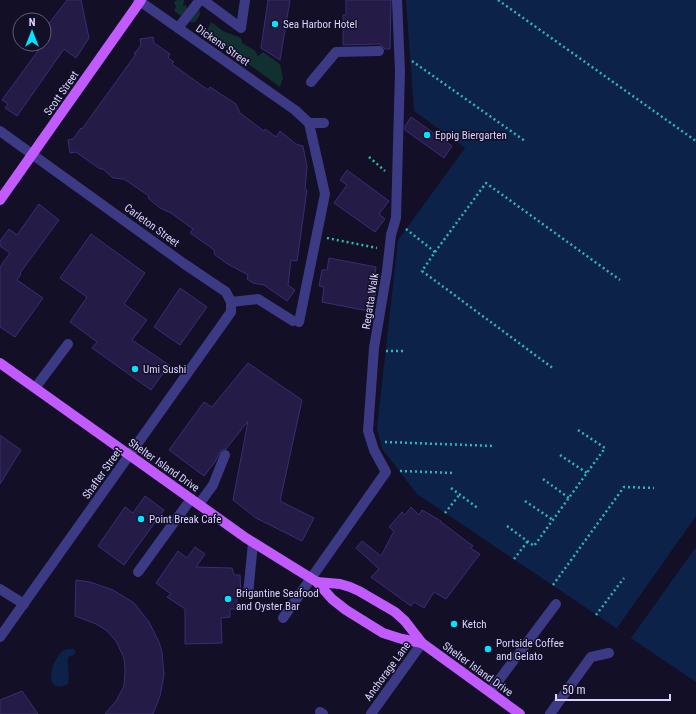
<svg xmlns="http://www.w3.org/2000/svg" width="696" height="714" viewBox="0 0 696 714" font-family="'Roboto Condensed',sans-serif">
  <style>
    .green { fill: #12302f }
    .water { fill: #0c2248 }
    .pier { fill: #130f26 }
    .building { fill: #241b47; stroke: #3b2d73 }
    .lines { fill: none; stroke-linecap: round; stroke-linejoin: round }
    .path { stroke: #2fb8b0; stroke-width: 2.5; stroke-dasharray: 2 3; stroke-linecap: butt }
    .minor { stroke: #3d3a85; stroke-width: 10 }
    .major { stroke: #c25bff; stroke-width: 10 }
    .poi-dot { fill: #00e5ff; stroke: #130f26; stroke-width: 1.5 }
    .labels { text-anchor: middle; stroke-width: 3; stroke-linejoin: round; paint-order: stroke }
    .poi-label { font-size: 11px; fill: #d9d4ff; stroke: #130f26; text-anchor: start }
    .street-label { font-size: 11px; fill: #d9d4ff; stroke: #130f26 }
  </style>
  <rect width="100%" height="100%" fill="#130f26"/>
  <g class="green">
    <polygon points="177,0 184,0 183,7 186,4 187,9 199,7 200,15 195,22 190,22 174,11 176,7 174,2"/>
    <polygon points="211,22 223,31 241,38 242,43 254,50 258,56 263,52 280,64 283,78 280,87 207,34 208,28"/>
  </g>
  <g class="water">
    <polygon points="406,0 696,0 696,682 417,494 382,449 377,428 398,240 465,148 414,111"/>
    <path d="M67 649H73L76 651 74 655 68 657C67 666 70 674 68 684 40 697 52 653 67 649Z"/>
  </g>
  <polygon class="pier" points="696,516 696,547 631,638 617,628"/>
  <g class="building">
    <polygon points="67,0 81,0 89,38 76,58 64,49 17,116 5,108 8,104 2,100 43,44 44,44 44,30"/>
    <polygon points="268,0 290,0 280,60 261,48"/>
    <polygon points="346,0 391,0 390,49 385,49 382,46 379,44 343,45 343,15 346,15"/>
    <polygon points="153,37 154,43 170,54 168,58 174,62 172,64 208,90 210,87 236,104 240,113 264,131 265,129 276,137 280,131 296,144 303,146 307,167 305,189 307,190 297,261 291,260 288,285 295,290 287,301 264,285 253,283 247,279 248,275 226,263 214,254 215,252 213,249 190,233 193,229 171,213 160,208 148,198 149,196 124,179 113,178 103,169 100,169 76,152 70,153 68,140 73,139 81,128 82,129 136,54 134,54 141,45 140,39"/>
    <polygon points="411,117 452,146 444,158 405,130 405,126"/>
    <polygon points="347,170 389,201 379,214 385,219 375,232 334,203 347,185 340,180"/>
    <polygon points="39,204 59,220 20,273 21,274 17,280 43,298 15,337 0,327 0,267 10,253 0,246 0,241 9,229 17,235"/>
    <polygon points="91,234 145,273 124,304 147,320 132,340 169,365 151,390 92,348 97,342 70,322 87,297 60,278"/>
    <polygon points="329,258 376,267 374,279 378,280 375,296 370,295 368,311 322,302 324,287 319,286 322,270 327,270"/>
    <polygon points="180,288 207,307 180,345 154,327"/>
    <polygon points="248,363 302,400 280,501 314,518 302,541 256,518 233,500 248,421 226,449 221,450 215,462 204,476 169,450 204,402 212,407"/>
    <polygon points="0,435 21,450 0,484"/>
    <polygon points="145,496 164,510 124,565 98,546 125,507 133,513"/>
    <polygon points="411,507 419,515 422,510 441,521 441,522 473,546 470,548 480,554 446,599 434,592 424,608 414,602 411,606 371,577 379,569 356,548 362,541 381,556 394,531 389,527 402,512 405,515"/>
    <polygon points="195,547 205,554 196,567 232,568 234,575 240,575 241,598 237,598 237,609 230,609 230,617 221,618 222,643 185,644 185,609 167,597 171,594 156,583 178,551 187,558"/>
    <polygon points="76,580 90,582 113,590 134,603 149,622 159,642 162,652 164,675 160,696 153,714 105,714 116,701 124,686 125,670 124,658 116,641 106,630 96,624 75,616"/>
    <polygon points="22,691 38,714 0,714 0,700"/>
  </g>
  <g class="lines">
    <g class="path">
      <polyline points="498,0 696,141"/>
      <polyline points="412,61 525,141"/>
      <polyline points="369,157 385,171"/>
      <polyline points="406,229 435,252 422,271 554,369"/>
      <polyline points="327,238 377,248"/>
      <polyline points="435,252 486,183 620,280"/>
      <polyline points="386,351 403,351"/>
      <polyline points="385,442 495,446"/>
      <polyline points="560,455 587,473"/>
      <polyline points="400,471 455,473"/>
      <polyline points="543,479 569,498"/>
      <polyline points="451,488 479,509"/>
      <polyline points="525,501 553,520"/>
      <polyline points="445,513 460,494"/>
      <polyline points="507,526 534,546 605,448 578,430"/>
      <polyline points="514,559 528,541"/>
      <polyline points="553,585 624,487 654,488"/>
      <polyline points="596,615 624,578"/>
    </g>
    <g class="minor">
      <polyline points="138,0 295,110 309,123 325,194 299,322"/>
      <polyline points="203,0 241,28 245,0"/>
      <polyline points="178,28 200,0"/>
      <polyline points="311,82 336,52 379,51"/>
      <polyline points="309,123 324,123"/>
      <polyline points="0,131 183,263 226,292 231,302"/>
      <polyline points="231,302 258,299 293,321"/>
      <polyline points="35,388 68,344"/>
      <polyline points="199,504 213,485 225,455"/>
      <polyline points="138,572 191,499"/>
      <polyline points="0,589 24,604"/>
      <polyline points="248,594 253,543"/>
      <polyline points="283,618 386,472 374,450 368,431 374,348 387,271 391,235 396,218 400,71 397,0"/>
      <polyline points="0,637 231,312 231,302"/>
      <polyline points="490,692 556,604"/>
      <polyline points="320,712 323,714"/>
      <polyline points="371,714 422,643"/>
      <polyline points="550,714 591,657 609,653"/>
    </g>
    <g class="major">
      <polyline points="0,200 141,0"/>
      <polyline points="0,363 246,538 317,582 332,599 346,610 383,633 402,639 422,643"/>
      <polyline points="317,582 340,584 350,587 359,591 395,612 405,621 422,643 520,714"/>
    </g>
  </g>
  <g class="poi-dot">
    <circle cx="275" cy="24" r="4"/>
    <circle cx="427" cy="135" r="4"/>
    <circle cx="135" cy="369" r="4"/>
    <circle cx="141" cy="519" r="4"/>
    <circle cx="228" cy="599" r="4"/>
    <circle cx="454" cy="624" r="4"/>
    <circle cx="488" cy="649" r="4"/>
  </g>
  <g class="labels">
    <g class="poi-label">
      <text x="283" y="28">Sea Harbor Hotel</text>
      <text x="435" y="139">Eppig Biergarten</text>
      <text x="143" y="373">Umi Sushi</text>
      <text x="149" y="523">Point Break Cafe</text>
      <text x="236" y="597">Brigantine Seafood<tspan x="236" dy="13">and Oyster Bar</tspan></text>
      <text x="462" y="628">Ketch</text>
      <text x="496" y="647">Portside Coffee<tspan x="496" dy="13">and Gelato</tspan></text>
    </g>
    <g class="street-label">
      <text transform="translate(223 45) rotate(35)" y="4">Dickens Street</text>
      <text transform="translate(61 93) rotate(-55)" y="4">Scott Street</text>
      <text transform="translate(152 225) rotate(36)" y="4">Carleton Street</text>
      <text transform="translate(370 301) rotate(-81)" y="4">Regatta Walk</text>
      <text transform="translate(164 465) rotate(35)" y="4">Shelter Island Drive</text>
      <text transform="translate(102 473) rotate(-55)" y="4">Shafter Street</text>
      <text transform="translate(478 669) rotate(36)" y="4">Shelter Island Drive</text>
      <text transform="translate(387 671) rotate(-54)" y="4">Anchorage Lane</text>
    </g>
  </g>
  <g transform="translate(32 32)"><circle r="19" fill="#130f26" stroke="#625e7d"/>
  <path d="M0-3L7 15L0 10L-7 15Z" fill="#00e5ff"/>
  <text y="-6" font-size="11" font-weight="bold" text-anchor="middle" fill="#d9d4ff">N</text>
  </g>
  <path d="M556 694v6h114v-6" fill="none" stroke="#d9d4ff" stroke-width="2"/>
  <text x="562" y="694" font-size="12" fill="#d9d4ff" stroke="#130f26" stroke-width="3" paint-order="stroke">50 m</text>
</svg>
